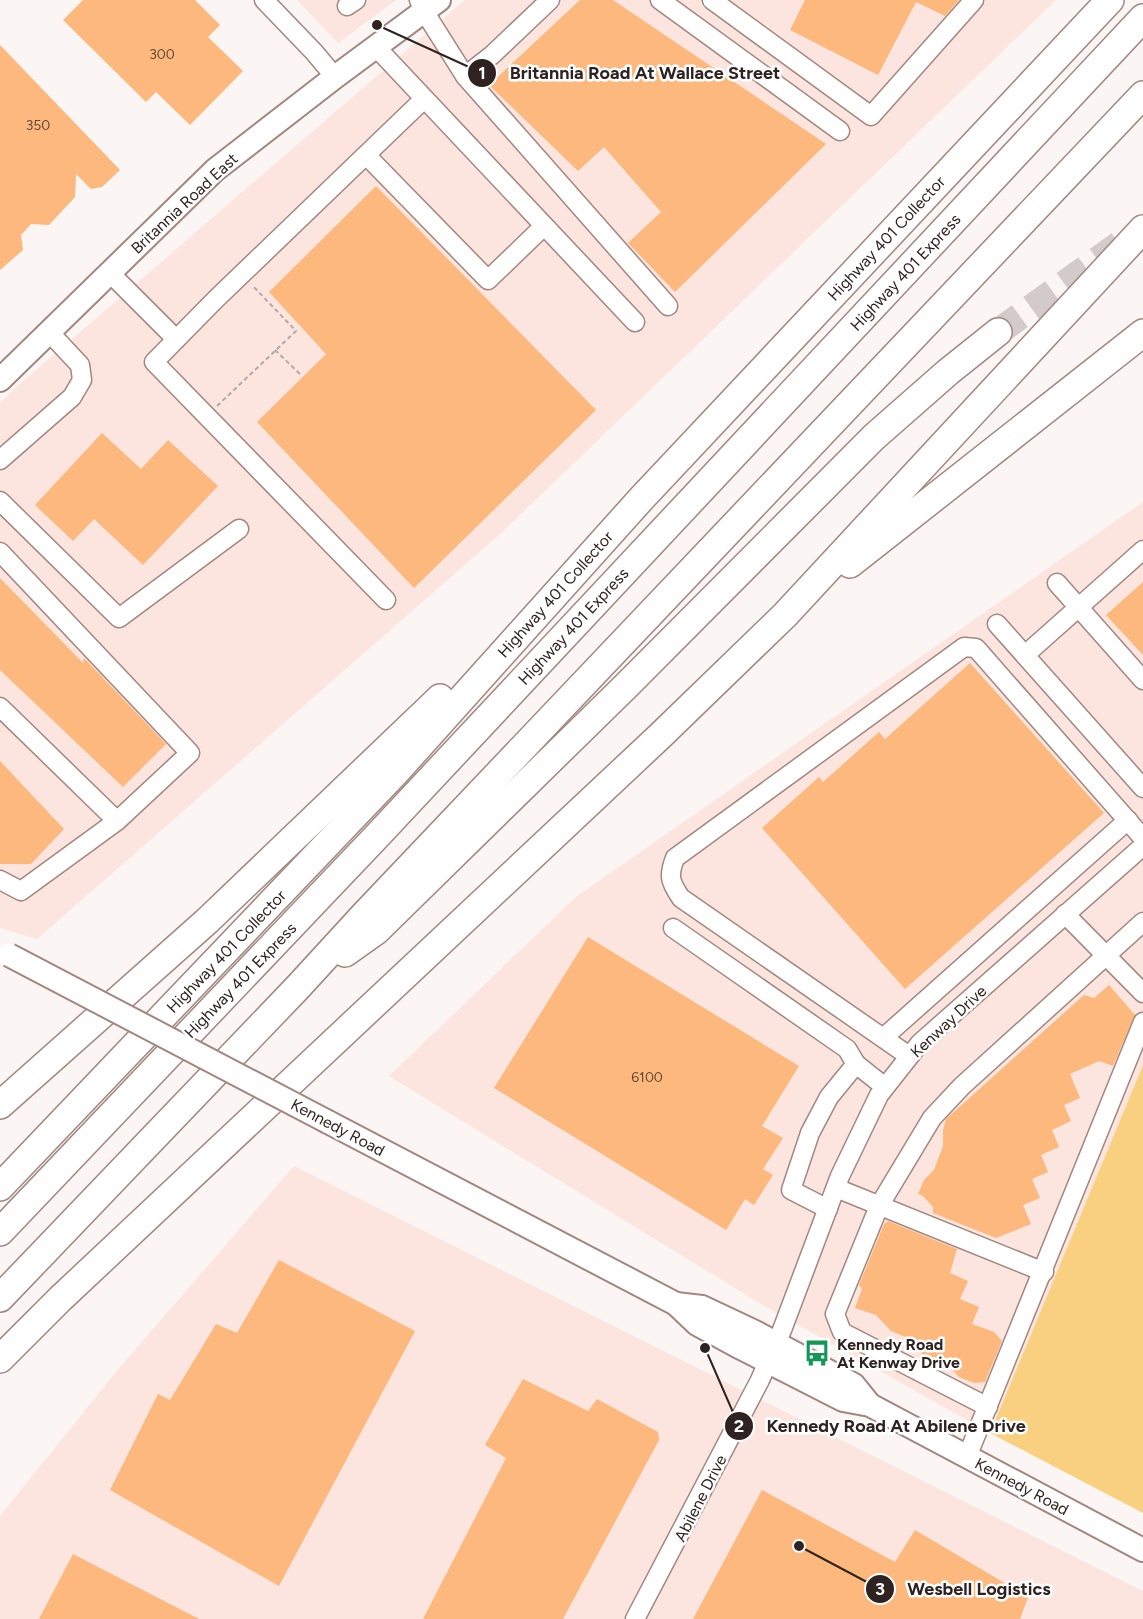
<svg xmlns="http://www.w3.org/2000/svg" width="1143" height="1619" viewBox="0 0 1143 1619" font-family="Figtree,sans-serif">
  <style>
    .built { fill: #fce5de }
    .green { fill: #f8d080 }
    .building { fill: #fdb87d }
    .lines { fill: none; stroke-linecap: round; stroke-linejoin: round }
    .highway-tunnel { stroke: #d2cbc9; stroke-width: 27; stroke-dasharray: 27 14; stroke-linecap: butt }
    .minor-casing { stroke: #a1877f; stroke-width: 21 }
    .major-casing { stroke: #a1877f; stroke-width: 26 }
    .highway-casing { stroke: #a1877f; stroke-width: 30 }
    .path { stroke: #b1a9a7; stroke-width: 2; stroke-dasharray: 4.5 3; stroke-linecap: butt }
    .minor { stroke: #fff; stroke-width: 18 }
    .major { stroke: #fff; stroke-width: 22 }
    .highway { stroke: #fff; stroke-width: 27 }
    .major-bridge-casing { stroke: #a1877f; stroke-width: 26; stroke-linecap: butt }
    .major-bridge { stroke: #fff; stroke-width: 22 }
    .labels { text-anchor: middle; stroke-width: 5; stroke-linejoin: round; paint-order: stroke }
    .number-label { font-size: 14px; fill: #624837 }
    .street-label { font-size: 16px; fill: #2e2320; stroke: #fff }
    .poi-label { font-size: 16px; font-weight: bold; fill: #2e2320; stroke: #fff; text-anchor: start }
    .leader { fill: none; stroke: #2e2320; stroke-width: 2 }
    .callout-dot { fill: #2e2320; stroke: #fff; stroke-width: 2 }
    .mark-label { font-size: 18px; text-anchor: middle; font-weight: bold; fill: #fff }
    .callout-label { font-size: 18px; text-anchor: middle; font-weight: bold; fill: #2e2320; stroke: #fff; stroke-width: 5; stroke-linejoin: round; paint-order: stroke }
  </style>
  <rect width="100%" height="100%" fill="#fbf5f3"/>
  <g class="built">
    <polygon points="297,0 396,0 338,43"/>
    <polygon points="465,0 1056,0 500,534 37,939 0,928 0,403 14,389"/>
    <polygon points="1143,502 1143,1065 990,1433 761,1304 389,1076 576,897"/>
    <polygon points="294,1166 1143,1591 1143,1619 0,1619 0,1516 116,1372"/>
  </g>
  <polygon class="green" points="1143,1065 1143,1513 990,1433"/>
  <g class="building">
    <polygon points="83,0 195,0 220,25 208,37 243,71 190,125 156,92 146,102 63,20"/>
    <polygon points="580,0 613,0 826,144 675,292 628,243 661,212 604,147 578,171 489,85"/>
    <polygon points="805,0 959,0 945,16 916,2 878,75 790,30"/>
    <polygon points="0,45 120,170 102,187 91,189 76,174 75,197 49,225 31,224 21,235 23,250 0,270"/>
    <polygon points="376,186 596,410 414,588 257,422 326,354 269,292"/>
    <polygon points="102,433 141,469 168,440 218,486 143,565 94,519 73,541 35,505"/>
    <polygon points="0,578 83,663 84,658 166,744 123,787 0,670"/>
    <polygon points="1143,582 1143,655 1106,615"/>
    <polygon points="970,663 1104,813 905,989 762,828 819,777 823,782 879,732 885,739"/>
    <polygon points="0,761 64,829 31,864 0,864"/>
    <polygon points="588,937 799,1066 762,1126 783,1138 763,1169 773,1175 754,1205 745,1199 726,1230 494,1088"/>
    <polygon points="1109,985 1135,1015 1113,1066 1099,1061 1070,1074 1080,1098 1064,1105 1071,1121 1052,1130 1059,1147 1041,1155 1048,1172 1032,1179 1040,1198 1023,1205 1031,1224 996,1238 933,1213 933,1207 923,1196 918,1194 924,1180 934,1170 943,1146 943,1130 946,1119 1084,995 1094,998"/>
    <polygon points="888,1221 957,1249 950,1273 968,1281 960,1299 979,1307 972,1324 994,1332 1002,1341 985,1382 974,1383 959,1377 945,1362 922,1354 908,1338 891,1331 876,1315 855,1308 862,1289 859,1285 884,1224"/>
    <polygon points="279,1260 415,1331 279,1586 110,1490 158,1394 170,1400 216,1324 237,1333"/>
    <polygon points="523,1379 588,1411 597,1399 658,1432 659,1440 563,1619 423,1619 506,1458 485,1445"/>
    <polygon points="762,1490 895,1562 915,1530 1028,1597 1020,1619 693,1619"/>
    <polygon points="73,1554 199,1619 39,1619"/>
  </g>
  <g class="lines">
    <polyline class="highway-tunnel" points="998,332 1121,243"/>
    <g class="minor-casing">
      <g id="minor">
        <polyline points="264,0 314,52 335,77"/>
        <polyline points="419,0 424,11 465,76"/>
        <polyline points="550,0 492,55 465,76 668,306"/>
        <polyline points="660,0 840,131"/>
        <polyline points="712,0 871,116 974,0"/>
        <polyline points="347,6 356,0"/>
        <polyline points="375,46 635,322"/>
        <polyline points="366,155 488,280 544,226"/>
        <polyline points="110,273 176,339"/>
        <polyline points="0,460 72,397 82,380 80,365 49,332"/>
        <polyline points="0,501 119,618 239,529"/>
        <polyline points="0,552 190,753 117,821 21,891 0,880"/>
        <polyline points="1057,583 1143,680"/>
        <polyline points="386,600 154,362 216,299 424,99"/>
        <polyline points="997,624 1143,788"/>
        <polyline points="1025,655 1143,550"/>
        <polyline points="0,707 117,821"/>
        <polyline points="1065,914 1143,993"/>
        <polyline points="673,928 847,1049 856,1064"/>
        <polyline points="883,1038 1128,820"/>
        <path d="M909 1056 681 898C670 882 668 876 675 858L964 647 976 648 1143 838"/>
        <polyline points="836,1188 1044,1272"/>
        <polyline points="828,1209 791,1190 810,1133 829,1097 856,1064 885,1087"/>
        <polyline points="988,1407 842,1332 835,1314 879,1206 932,1118 962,1086 1143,922"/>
        <polyline points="967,1457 1143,1022"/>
        <polyline points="635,1619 760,1380 782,1330 840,1176 879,1095 920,1043 1143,846"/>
      </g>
    </g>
    <g class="major-casing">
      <g id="major">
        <polyline points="0,380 215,170 335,77 439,0"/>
        <polyline points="328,1122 676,1304 697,1324 741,1348 843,1400 870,1405 1143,1550"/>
        <polyline points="676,1304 702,1307 755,1332 854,1385 870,1405"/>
      </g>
    </g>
    <g class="highway-casing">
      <g id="highway">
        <polyline points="850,564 1143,333"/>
        <polyline points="345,953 376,931 626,686 874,437 948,372 998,332"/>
        <polyline points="0,1105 207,921 440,698"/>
        <polyline points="0,1187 395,773 641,499 1110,0"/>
        <polyline points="0,1232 377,836 1143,18"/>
        <polyline points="0,1298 298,987 364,915 1143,95"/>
        <polyline points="0,1359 60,1299 660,736 785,615 1143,229"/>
      </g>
    </g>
    <g class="path">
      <polyline points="275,350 301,375"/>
      <polyline points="217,406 296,331 252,285"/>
    </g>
    <use href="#minor" class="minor"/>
    <use href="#major" class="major"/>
    <use href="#highway" class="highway"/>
    <g class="major-bridge-casing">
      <polyline id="major-bridge" points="9,955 328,1122"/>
    </g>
    <use href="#major-bridge" class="major-bridge"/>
  </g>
  <defs>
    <g id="bus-bare" transform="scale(2.07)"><path d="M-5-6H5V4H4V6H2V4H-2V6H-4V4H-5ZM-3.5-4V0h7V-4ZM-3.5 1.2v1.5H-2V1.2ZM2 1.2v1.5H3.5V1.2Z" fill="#129757" stroke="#fff" stroke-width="2.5" paint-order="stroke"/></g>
  </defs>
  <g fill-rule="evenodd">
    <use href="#bus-bare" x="817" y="1353"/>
  </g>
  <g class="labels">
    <g class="number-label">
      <text x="162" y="59">300</text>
      <text x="38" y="130">350</text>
      <text x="647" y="1082">6100</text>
    </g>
    <g class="street-label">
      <text transform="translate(184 203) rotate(-43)" y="6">Britannia Road East</text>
      <text transform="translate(886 238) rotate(-47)" y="6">Highway 401 Collector</text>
      <text transform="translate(905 272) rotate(-47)" y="6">Highway 401 Express</text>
      <text transform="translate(555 594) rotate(-48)" y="6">Highway 401 Collector</text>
      <text transform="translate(573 626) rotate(-47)" y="6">Highway 401 Express</text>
      <text transform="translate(226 951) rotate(-46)" y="6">Highway 401 Collector</text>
      <text transform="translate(240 980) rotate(-46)" y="6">Highway 401 Express</text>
      <text transform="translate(948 1021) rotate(-43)" y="6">Kenway Drive</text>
      <text transform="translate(338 1127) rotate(28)" y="6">Kennedy Road</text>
      <text transform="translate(1022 1486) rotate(28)" y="6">Kennedy Road</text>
      <text transform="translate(700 1498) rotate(-63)" y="6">Abilene Drive</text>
    </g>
    <g class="poi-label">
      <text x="837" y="1350">Kennedy Road<tspan x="837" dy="18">At Kenway Drive</tspan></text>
    </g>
  </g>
  <path class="leader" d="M377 25L482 73M705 1348L739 1426M799 1546L880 1589"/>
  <g class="callout-dot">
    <circle cx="377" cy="25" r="6"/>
    <circle cx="705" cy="1348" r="6"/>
    <circle cx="799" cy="1546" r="6"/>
    <circle cx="482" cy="73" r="15"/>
    <circle cx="739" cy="1426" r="15"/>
    <circle cx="880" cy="1589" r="15"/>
  </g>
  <g class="mark-label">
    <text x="482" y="79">1</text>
    <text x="739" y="1432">2</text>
    <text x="880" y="1595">3</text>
  </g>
  <g class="callout-label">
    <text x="645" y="79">Britannia Road At Wallace Street</text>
    <text x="896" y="1432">Kennedy Road At Abilene Drive</text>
    <text x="979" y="1595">Wesbell Logistics</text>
  </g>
</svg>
